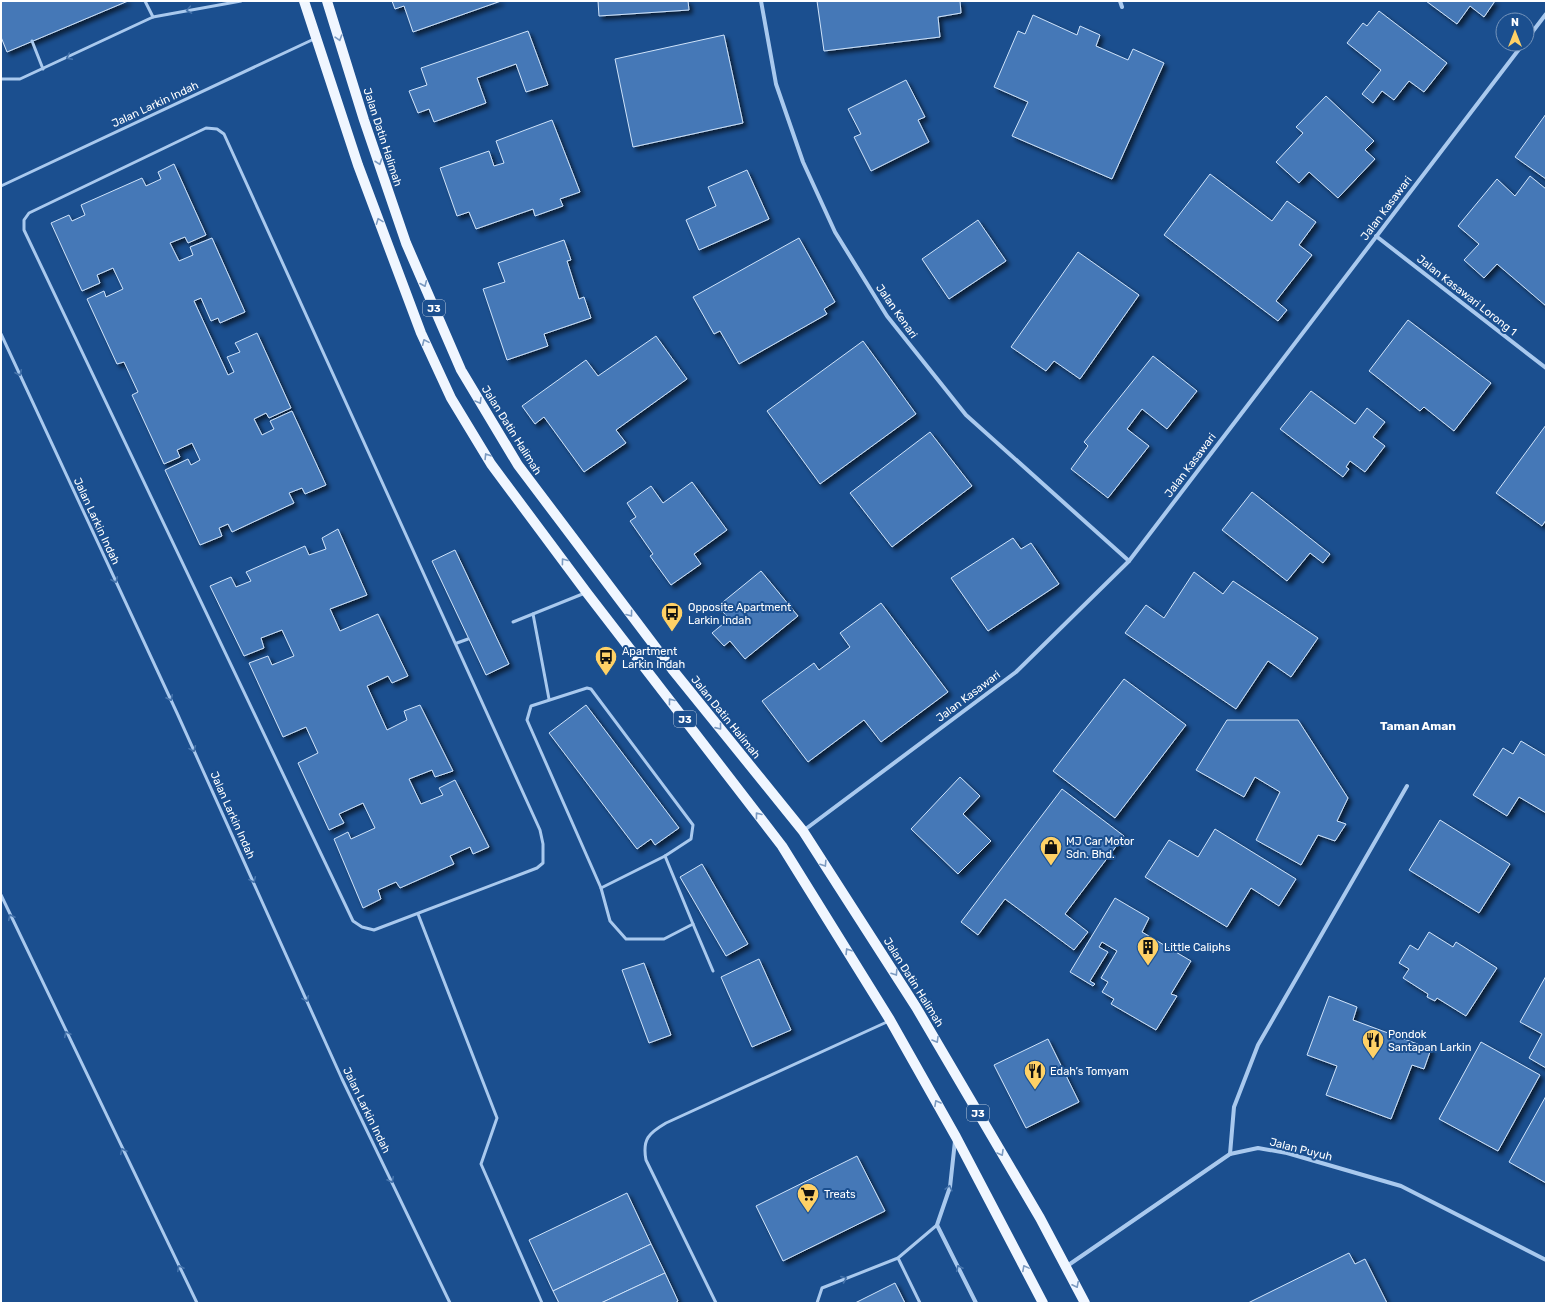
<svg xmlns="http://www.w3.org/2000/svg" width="1547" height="1304" viewBox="0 0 1547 1304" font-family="Rubik,sans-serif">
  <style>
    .building { fill: #4478b7; stroke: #cfe3fa; filter: url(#shadow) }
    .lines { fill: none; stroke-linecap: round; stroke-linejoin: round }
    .service { stroke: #a9c9ee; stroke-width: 3 }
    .minor { stroke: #a9c9ee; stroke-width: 4 }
    .primary { stroke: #f0f6ff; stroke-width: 10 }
    .oneway { stroke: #4674ac }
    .oneway2 { stroke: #7b9ac1 }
    .labels { text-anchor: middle; stroke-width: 4; stroke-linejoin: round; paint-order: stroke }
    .shield { fill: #1b4f8f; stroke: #bbcadd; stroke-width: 1 }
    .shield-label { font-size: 10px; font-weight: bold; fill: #fff }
    .street-label { font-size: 11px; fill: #fff; stroke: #1b4f8f }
    .poi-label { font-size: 11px; fill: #fff; stroke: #1b4f8f; text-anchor: start }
    .neighbourhood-label { font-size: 12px; font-weight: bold; fill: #fff; stroke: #1b4f8f }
  </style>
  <defs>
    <filter id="shadow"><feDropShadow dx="3.5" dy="3.5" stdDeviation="2" flood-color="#0009"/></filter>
  </defs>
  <rect width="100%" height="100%" fill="#1b4f8f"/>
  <g class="building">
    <polygon points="1,1 128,1 7,52 1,37"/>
    <polygon points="392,1 501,1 413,32 404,6 395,9"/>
    <polygon points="598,1 688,1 689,10 599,16"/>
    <polygon points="817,1 960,1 961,13 938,17 940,37 824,51"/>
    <polygon points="1426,1 1495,1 1484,17 1470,6 1457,24"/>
    <polygon points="1379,11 1447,63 1424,92 1409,81 1394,100 1382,91 1373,103 1362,94 1381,70 1347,43 1363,23 1367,26"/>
    <polygon points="1033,15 1077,35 1080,26 1100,35 1096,46 1128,60 1133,49 1164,63 1112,179 1012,136 1028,102 994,87 1018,31 1025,34"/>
    <polygon points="528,31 548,85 526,92 516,64 477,78 486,103 434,122 429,109 418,113 409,91 427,85 421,68"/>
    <polygon points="724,35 743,123 633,147 615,59"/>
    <polygon points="906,80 925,117 918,120 929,142 871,171 854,137 861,134 848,109"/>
    <polygon points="1326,96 1374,141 1365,150 1375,159 1338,198 1309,172 1299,183 1276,162 1303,133 1296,127"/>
    <polygon points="1546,114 1546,179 1515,157"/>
    <polygon points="552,120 580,192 560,199 563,206 535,216 533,209 476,229 469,212 457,216 440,168 489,151 494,166 504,163 496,141"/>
    <polygon points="174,164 206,235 188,243 185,237 170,243 179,261 193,255 190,247 212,238 245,312 220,323 218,318 211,321 201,298 194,301 228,375 234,372 227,357 240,352 235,343 257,333 291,408 269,418 266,413 254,419 262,435 274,429 270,421 292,411 326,485 305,494 302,488 289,493 294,503 232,532 228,524 219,528 222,536 200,545 165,470 188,459 191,465 200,460 192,443 177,450 180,457 164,464 132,395 138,392 124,362 117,364 87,299 104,291 106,297 123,289 113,268 97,275 100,283 82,291 51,223 69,215 72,221 85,215 81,205 142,178 146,186 161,179 158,172"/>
    <polygon points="747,170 769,219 699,250 686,220 716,206 708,187"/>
    <polygon points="1210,174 1272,221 1287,201 1316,222 1299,245 1312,255 1276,301 1287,310 1278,321 1164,235"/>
    <polygon points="1530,176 1546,189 1546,306 1497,264 1484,278 1464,260 1479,244 1458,226 1497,179 1515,196"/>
    <polygon points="978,220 1006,261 949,299 922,259"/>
    <polygon points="799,238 835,302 824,309 827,314 739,364 720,331 714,334 693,297"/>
    <polygon points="564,240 571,260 567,261 579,299 584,297 591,318 544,334 548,346 507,360 483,289 505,282 498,263"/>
    <polygon points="1078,252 1139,295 1080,379 1054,361 1046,371 1011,347"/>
    <polygon points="1408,320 1491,383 1454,431 1424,407 1420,411 1369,371"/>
    <polygon points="656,336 687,379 616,430 626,443 584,472 544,417 535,424 522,406 586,360 598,376"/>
    <polygon points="863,341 916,414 820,484 767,411"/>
    <polygon points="1153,356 1197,391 1167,429 1142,409 1127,429 1149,446 1108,498 1071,469 1088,446 1084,442"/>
    <polygon points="1311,391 1355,424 1367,408 1385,422 1373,437 1385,446 1365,472 1350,461 1346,467 1349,469 1343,477 1280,429"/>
    <polygon points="1546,425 1546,520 1542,526 1496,493"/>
    <polygon points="930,432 972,486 892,547 850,493"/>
    <polygon points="692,482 727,530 694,554 701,564 671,585 650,556 653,554 630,521 636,517 627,503 651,486 663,503"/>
    <polygon points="1252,492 1330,554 1323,563 1310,553 1287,581 1222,530"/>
    <polygon points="338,529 367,595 330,609 340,631 378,614 408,676 392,683 388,676 367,686 387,730 407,720 404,711 420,705 453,771 435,777 432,770 409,779 421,804 443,795 439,788 455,780 489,847 473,854 470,847 450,856 454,864 400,888 396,882 378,890 381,899 363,908 334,839 348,832 351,839 375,828 363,803 339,814 344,823 329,830 298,763 318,753 306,727 283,737 249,663 268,656 272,665 294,656 282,630 261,638 264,648 244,656 210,586 231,577 236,587 251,581 246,572 305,546 309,555 326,549 322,538"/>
    <polygon points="1013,538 1021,549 1031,543 1059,584 988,631 951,578"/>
    <polygon points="455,550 509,664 486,675 432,561"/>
    <polygon points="761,571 798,616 745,659 730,641 724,646 712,633 729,619 718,606"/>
    <polygon points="1194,572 1223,594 1233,581 1318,638 1291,677 1268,661 1236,709 1125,633 1146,605 1164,618"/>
    <polygon points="881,603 948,692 881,742 864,720 808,762 762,701 814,663 819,670 850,647 840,633"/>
    <polygon points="1124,679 1186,725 1115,818 1053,771"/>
    <polygon points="586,705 679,828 655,845 651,839 637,849 549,733"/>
    <polygon points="1227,720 1298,720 1348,798 1337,821 1346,824 1335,841 1318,835 1301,865 1256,840 1280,792 1255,777 1244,797 1196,770"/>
    <polygon points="1521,741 1546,756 1546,813 1519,797 1507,816 1473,795 1503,748 1513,754"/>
    <polygon points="960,777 980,796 963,814 991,841 958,874 911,829"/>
    <polygon points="1062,789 1124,836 1065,914 1088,932 1074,950 1005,899 978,935 961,922"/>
    <polygon points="1440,820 1510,864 1479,913 1409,870"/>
    <polygon points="1215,829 1296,879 1279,906 1251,888 1227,927 1145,877 1169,840 1198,857"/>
    <polygon points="702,864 748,944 726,956 680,877"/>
    <polygon points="1115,898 1149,918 1142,932 1191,961 1171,994 1177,996 1156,1030 1111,1004 1114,999 1102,992 1108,982 1101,978 1117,951 1102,942 1099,947 1108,952 1090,981 1095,984 1093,986 1070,972"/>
    <polygon points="1429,932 1453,947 1456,942 1497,968 1466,1016 1437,998 1435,1001 1427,997 1428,994 1403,978 1409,969 1399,963 1410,945 1418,950"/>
    <polygon points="759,959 791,1030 752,1047 721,977"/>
    <polygon points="644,963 671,1035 649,1043 622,970"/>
    <polygon points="1546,976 1546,1068 1529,1058 1542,1034 1520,1022"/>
    <polygon points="1329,996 1357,1007 1353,1020 1431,1049 1424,1069 1412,1065 1391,1119 1326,1095 1337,1066 1307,1055"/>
    <polygon points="1048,1039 1079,1102 1026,1128 994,1065"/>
    <polygon points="1481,1042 1540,1075 1498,1151 1439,1119"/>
    <polygon points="1546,1096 1546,1183 1509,1162"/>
    <polygon points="857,1156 885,1211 783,1261 756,1206"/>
    <polygon points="627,1193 651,1244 553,1291 529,1240"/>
    <polygon points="651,1244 665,1273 601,1303 559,1303 553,1291"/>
    <polygon points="1349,1253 1355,1264 1365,1259 1387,1303 1248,1303"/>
    <polygon points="665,1273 678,1301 675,1303 601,1303"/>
    <polygon points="895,1283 905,1303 855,1303"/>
  </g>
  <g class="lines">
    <g class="service">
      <polyline points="145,1 153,17"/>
      <polyline points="32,41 43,69"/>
      <polyline points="1,79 20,79 153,17 241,1"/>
      <polygon points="206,128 217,129 224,134 540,830 543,844 543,863 537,868 374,930 362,927 353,921 24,230 24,220 29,213"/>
      <polyline points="1,186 314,39"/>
      <polyline points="1,334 177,713 342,1079 450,1303"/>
      <polyline points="533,614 549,699"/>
      <polyline points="513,622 585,593"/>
      <polyline points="457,643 468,639"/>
      <polygon points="587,688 591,689 693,825 691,839 665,856 601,888 527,720 531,706"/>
      <polyline points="665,856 693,924"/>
      <polyline points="601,888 610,921 626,939 664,939 693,924 713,971"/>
      <polyline points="1,895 197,1303"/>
      <polyline points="418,914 497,1118 481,1164 542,1303"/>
      <polyline points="898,1258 920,1303"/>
      <path d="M716 1303 646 1160C642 1139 649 1133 666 1123L889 1021"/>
      <polyline points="817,1303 822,1288 898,1258 937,1225"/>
    </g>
    <g class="minor">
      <polyline points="761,1 776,84 803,162 835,232 887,316 966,415 1129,561"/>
      <polyline points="1120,1 1122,7"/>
      <polyline points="1527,39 1546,14"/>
      <polyline points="1376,236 1546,368"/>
      <polyline points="803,831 1016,672 1129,561 1523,44"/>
      <polyline points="955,1141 950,1187 937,1225 976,1303"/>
      <polyline points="1230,1154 1234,1107 1258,1045 1407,786"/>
      <polyline points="1067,1266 1230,1154 1258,1148 1287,1153 1401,1186 1546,1260"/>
    </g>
    <g class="primary">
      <polyline points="304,1 358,165 421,333 451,398 491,464 587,593 782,846 890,1020 956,1137 1043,1303"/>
      <polyline points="327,1 364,120 406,243 461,370 518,465 672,669 803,831 916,1007 1040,1218 1085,1303"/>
    </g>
  </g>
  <defs><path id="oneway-chevron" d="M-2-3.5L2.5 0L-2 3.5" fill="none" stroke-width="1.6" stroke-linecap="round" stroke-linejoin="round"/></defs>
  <g class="oneway">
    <use href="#oneway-chevron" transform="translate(189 10) rotate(170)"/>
    <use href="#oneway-chevron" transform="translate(69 57) rotate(154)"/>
    <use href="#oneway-chevron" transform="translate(19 373) rotate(65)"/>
    <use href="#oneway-chevron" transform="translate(115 580) rotate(65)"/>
    <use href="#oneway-chevron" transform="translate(170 698) rotate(64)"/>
    <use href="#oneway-chevron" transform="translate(193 749) rotate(66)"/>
    <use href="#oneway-chevron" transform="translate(253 880) rotate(66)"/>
    <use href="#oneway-chevron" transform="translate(11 917) rotate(-116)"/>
    <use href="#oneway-chevron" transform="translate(306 999) rotate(66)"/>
    <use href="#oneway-chevron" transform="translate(67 1034) rotate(-116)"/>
    <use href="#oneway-chevron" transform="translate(123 1151) rotate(-116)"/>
    <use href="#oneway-chevron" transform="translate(391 1180) rotate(64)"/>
    <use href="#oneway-chevron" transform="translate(949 1188) rotate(-76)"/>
    <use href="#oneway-chevron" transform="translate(180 1268) rotate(-117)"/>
    <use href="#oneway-chevron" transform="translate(959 1268) rotate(-116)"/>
    <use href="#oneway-chevron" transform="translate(844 1279) rotate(-22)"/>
  </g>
  <g class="oneway2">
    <use href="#oneway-chevron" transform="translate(339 38) rotate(73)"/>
    <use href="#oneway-chevron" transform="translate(379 162) rotate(71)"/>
    <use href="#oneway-chevron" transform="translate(379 221) rotate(-111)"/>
    <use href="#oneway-chevron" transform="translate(424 284) rotate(67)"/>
    <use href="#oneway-chevron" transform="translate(425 342) rotate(-114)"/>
    <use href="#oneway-chevron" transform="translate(479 401) rotate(59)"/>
    <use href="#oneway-chevron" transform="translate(487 456) rotate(-122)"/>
    <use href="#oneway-chevron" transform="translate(564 561) rotate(-127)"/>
    <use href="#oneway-chevron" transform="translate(630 614) rotate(53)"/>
    <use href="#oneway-chevron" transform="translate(671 701) rotate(-128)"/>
    <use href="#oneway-chevron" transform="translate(719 727) rotate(51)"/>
    <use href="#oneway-chevron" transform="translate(758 815) rotate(-128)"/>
    <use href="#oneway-chevron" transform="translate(824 864) rotate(57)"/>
    <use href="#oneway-chevron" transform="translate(848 951) rotate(-122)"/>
    <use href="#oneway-chevron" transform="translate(895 973) rotate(57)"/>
    <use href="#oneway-chevron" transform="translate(936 1040) rotate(60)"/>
    <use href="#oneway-chevron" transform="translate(937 1103) rotate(-119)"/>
    <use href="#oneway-chevron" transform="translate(1001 1153) rotate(60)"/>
    <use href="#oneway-chevron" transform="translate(1025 1268) rotate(-118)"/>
    <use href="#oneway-chevron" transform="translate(1076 1285) rotate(63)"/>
  </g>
  <defs>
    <g id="bus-pin" transform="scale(1.15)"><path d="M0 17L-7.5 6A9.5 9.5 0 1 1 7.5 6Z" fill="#ffd166" stroke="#1b4f8f"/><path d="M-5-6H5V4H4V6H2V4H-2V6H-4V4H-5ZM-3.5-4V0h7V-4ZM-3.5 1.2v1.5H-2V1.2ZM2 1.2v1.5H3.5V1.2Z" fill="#111"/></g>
    <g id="shop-pin" transform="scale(1.15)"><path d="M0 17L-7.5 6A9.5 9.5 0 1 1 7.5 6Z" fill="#ffd166" stroke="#1b4f8f"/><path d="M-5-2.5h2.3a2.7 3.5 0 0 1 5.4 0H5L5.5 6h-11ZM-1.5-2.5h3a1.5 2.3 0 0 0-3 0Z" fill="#111"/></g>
    <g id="building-pin" transform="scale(1.15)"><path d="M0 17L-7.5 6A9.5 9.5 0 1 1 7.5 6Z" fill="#ffd166" stroke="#1b4f8f"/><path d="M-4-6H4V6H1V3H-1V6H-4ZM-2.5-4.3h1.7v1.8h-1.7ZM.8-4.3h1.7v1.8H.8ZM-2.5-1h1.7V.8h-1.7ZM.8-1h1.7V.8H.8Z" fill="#111"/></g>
    <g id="restaurant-pin" transform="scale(1.15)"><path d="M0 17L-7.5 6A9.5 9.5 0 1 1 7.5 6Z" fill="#ffd166" stroke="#1b4f8f"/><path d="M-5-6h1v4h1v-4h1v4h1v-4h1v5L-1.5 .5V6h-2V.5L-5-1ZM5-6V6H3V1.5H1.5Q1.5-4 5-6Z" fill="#111"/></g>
    <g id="supermarket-pin" transform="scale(1.15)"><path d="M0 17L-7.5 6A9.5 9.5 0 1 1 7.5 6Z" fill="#ffd166" stroke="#1b4f8f"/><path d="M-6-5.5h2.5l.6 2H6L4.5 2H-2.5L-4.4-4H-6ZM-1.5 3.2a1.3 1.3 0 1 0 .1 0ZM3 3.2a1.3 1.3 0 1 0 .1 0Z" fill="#111"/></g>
  </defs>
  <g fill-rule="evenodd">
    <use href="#bus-pin" x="672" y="613"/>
    <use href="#bus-pin" x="606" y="657"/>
    <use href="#shop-pin" x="1051" y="847"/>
    <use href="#building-pin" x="1148" y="947"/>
    <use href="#restaurant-pin" x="1373" y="1040"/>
    <use href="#restaurant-pin" x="1035" y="1071"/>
    <use href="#supermarket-pin" x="808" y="1194"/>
  </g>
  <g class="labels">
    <g class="shield">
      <rect x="423" y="300" width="22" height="16" rx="3"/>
      <rect x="674" y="711" width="22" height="16" rx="3"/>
      <rect x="967" y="1105" width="22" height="16" rx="3"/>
    </g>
    <g class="shield-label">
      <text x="434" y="312">J3</text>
      <text x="685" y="723">J3</text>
      <text x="978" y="1117">J3</text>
    </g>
    <g class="street-label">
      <text transform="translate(155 104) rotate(-25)" y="4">Jalan Larkin Indah</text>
      <text transform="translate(383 137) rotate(72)" y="4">Jalan Datin Halimah</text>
      <text transform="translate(1386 208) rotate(-53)" y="4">Jalan Kasawari</text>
      <text transform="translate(1467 295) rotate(38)" y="4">Jalan Kasawari Lorong 1</text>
      <text transform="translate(897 311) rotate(55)" y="4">Jalan Kenari</text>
      <text transform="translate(512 430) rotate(58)" y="4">Jalan Datin Halimah</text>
      <text transform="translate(1190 465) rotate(-53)" y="4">Jalan Kasawari</text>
      <text transform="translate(97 521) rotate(65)" y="4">Jalan Larkin Indah</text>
      <text transform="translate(968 696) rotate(-37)" y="4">Jalan Kasawari</text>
      <text transform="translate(726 717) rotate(51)" y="4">Jalan Datin Halimah</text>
      <text transform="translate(233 815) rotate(66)" y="4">Jalan Larkin Indah</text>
      <text transform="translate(914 982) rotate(58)" y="4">Jalan Datin Halimah</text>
      <text transform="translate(367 1110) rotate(64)" y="4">Jalan Larkin Indah</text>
      <text transform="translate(1301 1149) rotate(14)" y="4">Jalan Puyuh</text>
    </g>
    <g class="poi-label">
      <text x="688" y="611">Opposite Apartment<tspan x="688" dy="13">Larkin Indah</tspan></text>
      <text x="622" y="655">Apartment<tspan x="622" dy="13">Larkin Indah</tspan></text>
      <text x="1066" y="845">MJ Car Motor<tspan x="1066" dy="13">Sdn. Bhd.</tspan></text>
      <text x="1164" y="951">Little Caliphs</text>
      <text x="1388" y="1038">Pondok<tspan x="1388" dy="13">Santapan Larkin</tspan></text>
      <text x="1050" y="1075">Edah’s Tomyam</text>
      <text x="824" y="1198">Treats</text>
    </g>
    <g class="neighbourhood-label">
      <text x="1418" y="730">Taman Aman</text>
    </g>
  </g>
  <rect width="1547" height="1304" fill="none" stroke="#ffffff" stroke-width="4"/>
  <g transform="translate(1515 32)"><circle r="19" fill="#1b4f8f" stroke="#7695bc"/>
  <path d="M0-3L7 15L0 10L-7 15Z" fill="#ffd166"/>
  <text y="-6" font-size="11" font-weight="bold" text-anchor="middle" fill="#ffffff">N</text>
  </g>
</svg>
